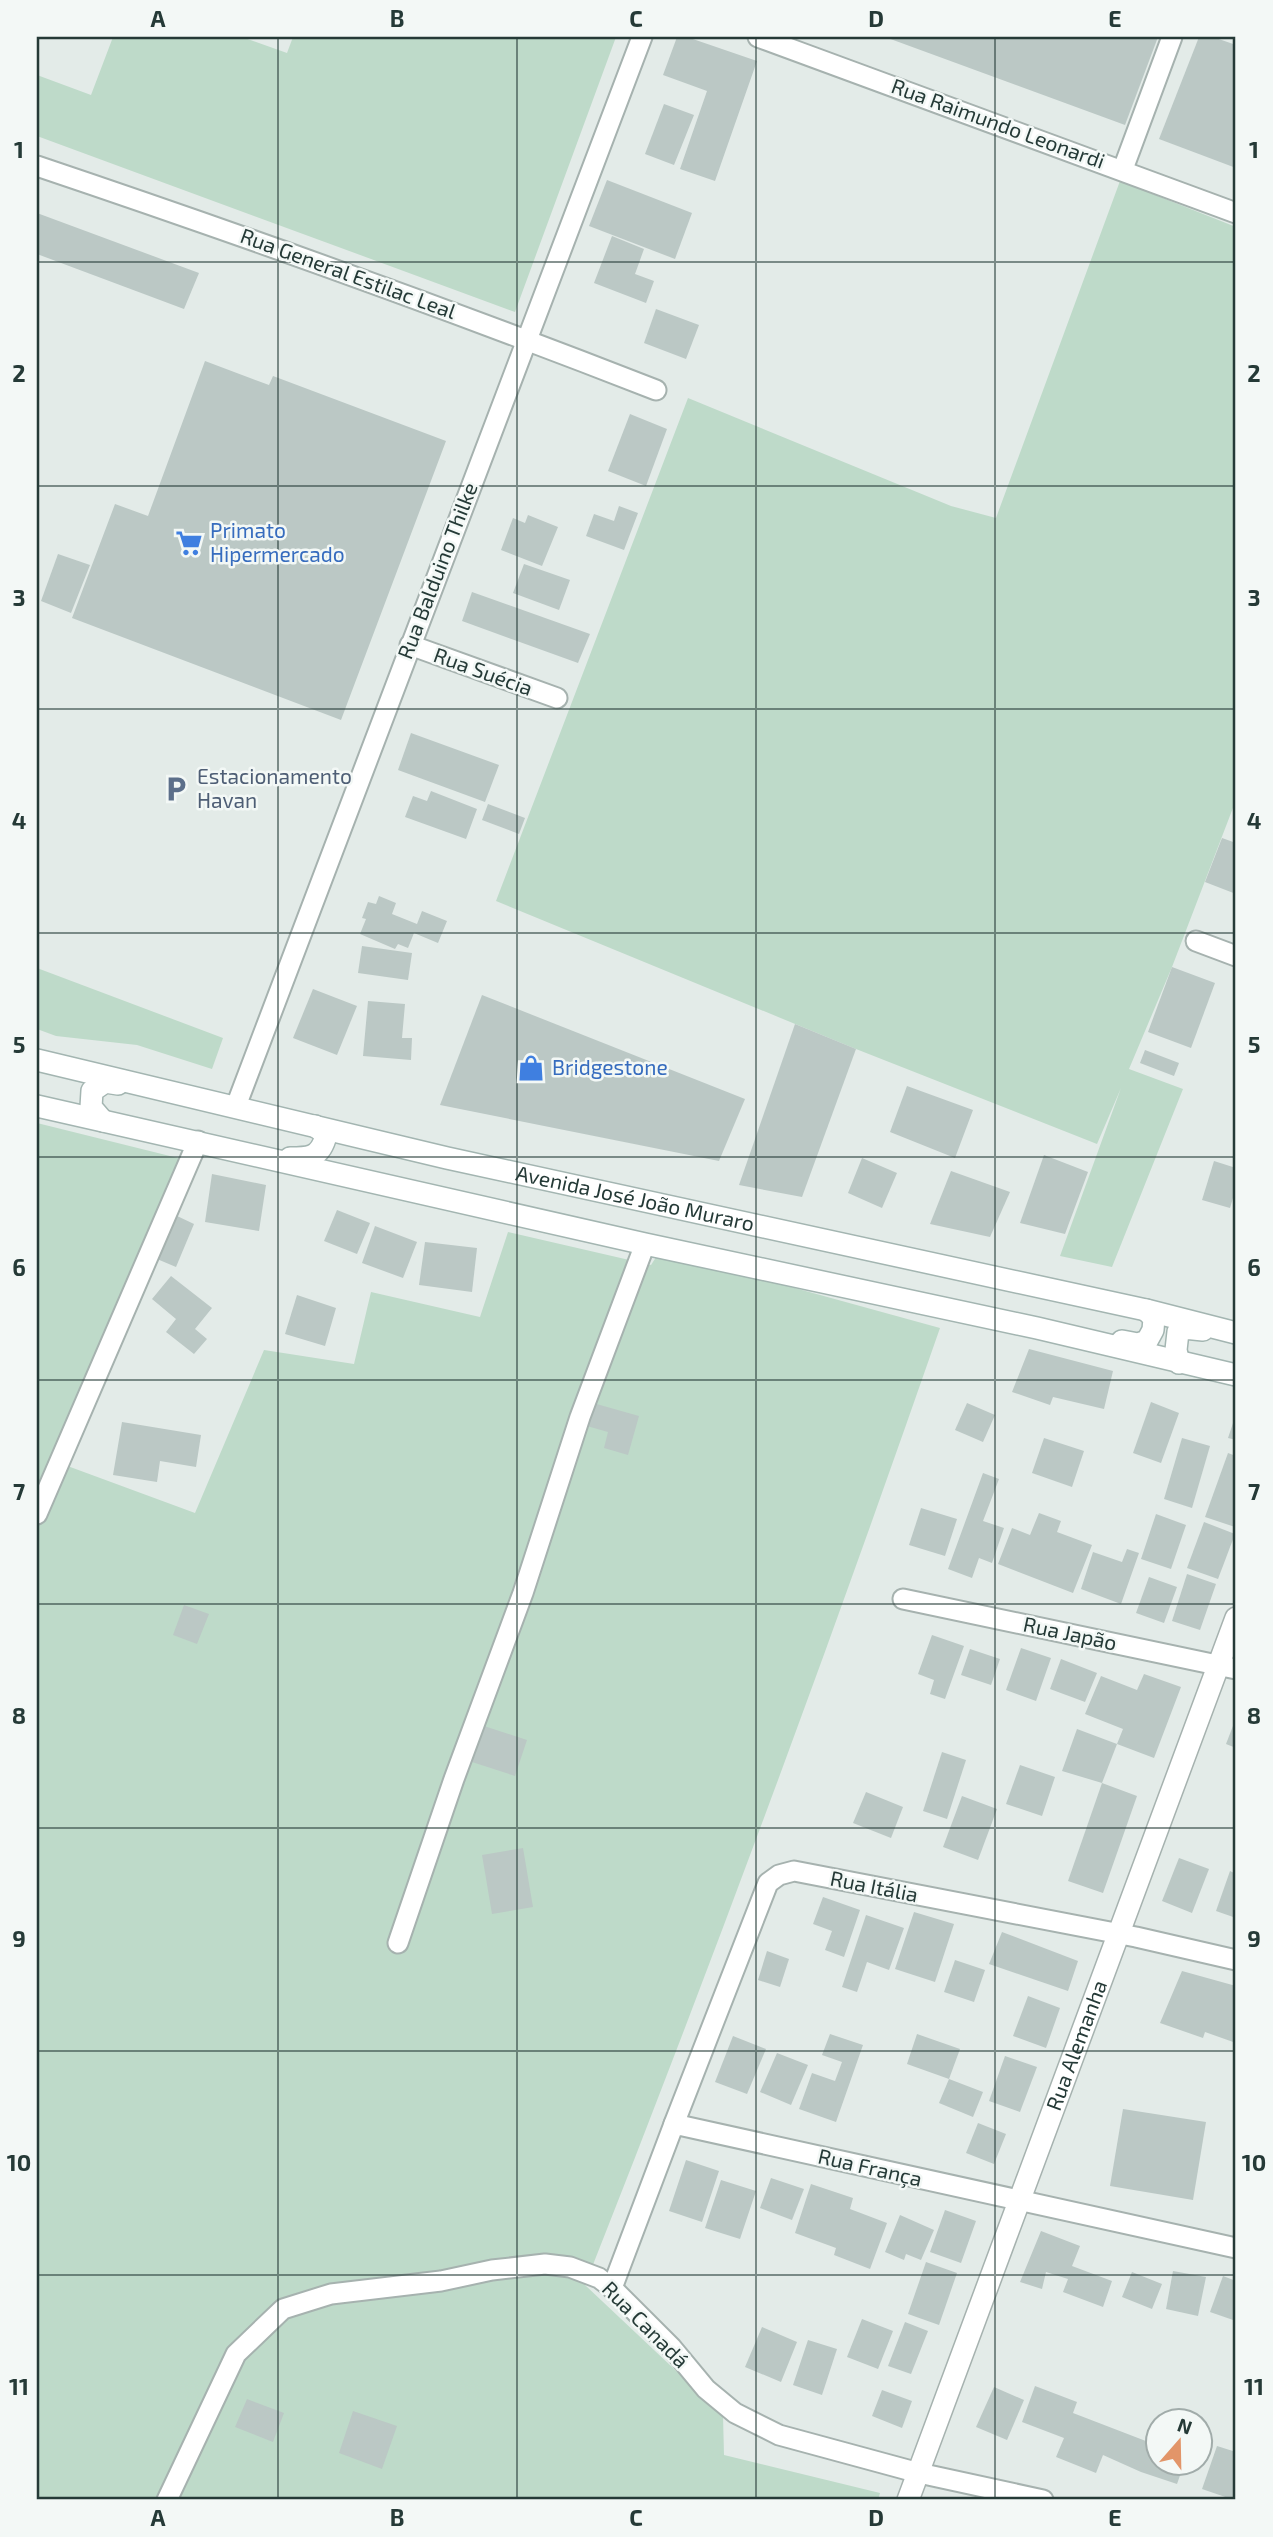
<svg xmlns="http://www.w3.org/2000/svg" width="1273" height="2537" viewBox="0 0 1273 2537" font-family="'Exo 2',sans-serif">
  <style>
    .green { fill: #bedac9 }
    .building { fill: #bbc8c5 }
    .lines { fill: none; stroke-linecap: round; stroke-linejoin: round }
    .minor-casing { stroke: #a6b2af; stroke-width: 23 }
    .tertiary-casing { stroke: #a6b2af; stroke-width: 24 }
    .secondary-casing { stroke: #a3b5b1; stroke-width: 24 }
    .minor { stroke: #fff; stroke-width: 19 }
    .tertiary { stroke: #fff; stroke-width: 21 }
    .secondary { stroke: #fff; stroke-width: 21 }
    .grid { fill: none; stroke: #253a37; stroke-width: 2; stroke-opacity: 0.55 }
    .labels { text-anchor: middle; stroke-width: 5; stroke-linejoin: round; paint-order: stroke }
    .street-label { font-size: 21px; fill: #253a37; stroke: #f3f8f6 }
    .shop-label { font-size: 21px; fill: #366cbe; stroke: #f3f8f6; text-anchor: start }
    .service-label { font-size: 21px; fill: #4e5e75; stroke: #f3f8f6; text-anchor: start }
    .neatline { fill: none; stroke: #253a37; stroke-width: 2.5 }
    .grid-label { font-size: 23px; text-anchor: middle; font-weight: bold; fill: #253a37 }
  </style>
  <rect width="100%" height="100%" fill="#e3ebe8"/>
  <g class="green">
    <polygon points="113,37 242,37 287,53 293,37 616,37 515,312 37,136 37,75 91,95"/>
    <polygon points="1120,181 1236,227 1236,800 1172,967 1129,1069 1183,1089 1112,1267 1060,1256 1121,1088 1097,1144 856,1049 496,901 688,398 951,506 996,518"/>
    <polygon points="37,968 223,1038 212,1069 137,1045 56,1036 37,1029"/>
    <path d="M37 1123 182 1159 54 1461 195 1513 264 1350 354 1364 371 1292 480 1317 508 1232 651 1265 660 1251 940 1328C828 1650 710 1969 585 2285L723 2415 724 2455 880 2493 878 2500H37Z"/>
  </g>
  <g class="building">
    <polygon points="677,37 687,37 757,61 715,181 680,169 707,91 663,75"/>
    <polygon points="885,37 1158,37 1125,125"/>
    <polygon points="1199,37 1213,37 1236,45 1236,168 1159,139"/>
    <polygon points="664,104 694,115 674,165 645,154"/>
    <polygon points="607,180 692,213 675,259 589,226"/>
    <polygon points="37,213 199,273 184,309 37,254"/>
    <polygon points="612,236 644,249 635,274 654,281 646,303 594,283"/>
    <polygon points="656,309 699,325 686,359 644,343"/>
    <polygon points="205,361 269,385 273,376 446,441 341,720 72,618 115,504 148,516"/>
    <polygon points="630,414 667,429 646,486 608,471"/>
    <polygon points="619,506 638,513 624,550 586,536 594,514 614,521"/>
    <polygon points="528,515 558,527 542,566 501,550 513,518 525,523"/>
    <polygon points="58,554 90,565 71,613 41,601"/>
    <polygon points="524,564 570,580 559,610 513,593"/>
    <polygon points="472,592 590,634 578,663 462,621"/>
    <polygon points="411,733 499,765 485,802 398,770"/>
    <polygon points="431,791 477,809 466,839 405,817 413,796 427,801"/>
    <polygon points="488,804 525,818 519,834 482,820"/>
    <polygon points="1222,838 1236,843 1236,894 1205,882"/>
    <polygon points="379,896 396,903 392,914 417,924 422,911 447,921 438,943 414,933 408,948 398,944 395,949 360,934 366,919 362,918 368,902 376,904"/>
    <polygon points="362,946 412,953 408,980 358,973"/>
    <polygon points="1172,967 1215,983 1191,1048 1148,1032"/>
    <polygon points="313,989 357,1006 337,1055 293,1038"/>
    <polygon points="482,995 745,1099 719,1161 440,1105"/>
    <polygon points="368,1001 405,1004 402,1038 412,1038 411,1060 363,1056"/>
    <polygon points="795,1024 856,1049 802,1197 739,1185"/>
    <polygon points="1145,1050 1179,1063 1174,1076 1140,1063"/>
    <polygon points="907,1086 973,1110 955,1158 890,1132"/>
    <polygon points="1044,1155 1088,1172 1065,1234 1020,1223"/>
    <polygon points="862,1158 897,1173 882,1208 848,1193"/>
    <polygon points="1214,1161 1236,1168 1236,1188 1230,1208 1202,1200"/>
    <polygon points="951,1171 1010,1192 990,1237 930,1224"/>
    <polygon points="212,1174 266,1185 259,1231 205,1222"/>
    <polygon points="337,1210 370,1223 357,1254 324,1241"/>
    <polygon points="175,1215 194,1224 176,1267 157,1259"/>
    <polygon points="375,1226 417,1242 403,1278 362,1263"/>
    <polygon points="425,1242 477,1248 472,1292 419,1285"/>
    <polygon points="171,1276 212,1308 195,1329 207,1339 194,1354 166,1332 176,1319 152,1299"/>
    <polygon points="297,1295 336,1308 325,1346 285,1334"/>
    <polygon points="1029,1349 1113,1371 1104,1409 1053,1397 1050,1405 1012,1392"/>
    <polygon points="1151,1402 1179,1413 1161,1463 1133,1453"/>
    <polygon points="593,1403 639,1416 628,1455 604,1448 608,1432 587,1426"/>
    <polygon points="967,1403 995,1415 983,1442 955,1430"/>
    <polygon points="1236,1414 1236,1440 1228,1438"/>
    <polygon points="122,1422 201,1435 196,1467 160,1461 157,1482 113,1475"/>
    <polygon points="1044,1438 1084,1451 1072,1487 1032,1473"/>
    <polygon points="1182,1438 1210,1446 1192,1508 1164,1499"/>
    <polygon points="1228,1453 1236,1456 1235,1527 1205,1517"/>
    <polygon points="983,1473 999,1479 983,1521 1004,1528 992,1563 979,1558 972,1578 948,1569"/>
    <polygon points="921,1508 957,1519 945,1556 909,1545"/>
    <polygon points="1039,1513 1061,1521 1057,1532 1092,1545 1073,1593 998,1564 1012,1528 1030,1535"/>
    <polygon points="1156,1514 1186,1525 1171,1569 1141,1559"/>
    <polygon points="1204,1522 1235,1534 1218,1579 1187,1568"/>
    <polygon points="1127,1549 1139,1553 1121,1604 1081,1589 1093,1552 1122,1562"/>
    <polygon points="1187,1574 1216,1584 1200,1630 1172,1621"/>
    <polygon points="1149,1577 1177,1587 1164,1623 1136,1613"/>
    <polygon points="184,1605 209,1614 197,1644 173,1635"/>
    <polygon points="932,1635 964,1646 945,1699 930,1694 934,1680 918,1674"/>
    <polygon points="1021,1648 1051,1658 1036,1701 1006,1690"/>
    <polygon points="970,1649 1000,1659 991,1685 961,1675"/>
    <polygon points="1061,1659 1097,1673 1085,1702 1050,1689"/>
    <polygon points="1144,1674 1181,1687 1154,1758 1117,1744 1123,1729 1085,1714 1101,1676 1137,1690"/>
    <polygon points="1236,1718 1236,1748 1226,1744"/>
    <polygon points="484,1726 527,1740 515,1776 472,1762"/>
    <polygon points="1077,1729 1117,1744 1102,1783 1062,1771"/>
    <polygon points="942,1752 966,1760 947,1819 923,1811"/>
    <polygon points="1020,1765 1055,1777 1042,1816 1006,1804"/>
    <polygon points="1102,1783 1137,1796 1103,1893 1068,1881"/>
    <polygon points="866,1792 903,1807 891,1838 853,1823"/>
    <polygon points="962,1796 997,1809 978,1860 943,1847"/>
    <polygon points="523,1848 533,1907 492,1914 482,1855"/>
    <polygon points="1179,1858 1209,1869 1192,1913 1162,1901"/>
    <polygon points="1230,1871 1236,1874 1236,1918 1216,1911"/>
    <polygon points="823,1897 860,1910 844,1957 825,1950 832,1931 813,1924"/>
    <polygon points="914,1912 954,1924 935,1982 895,1969"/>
    <polygon points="866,1915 904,1928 889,1970 867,1962 857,1992 842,1987"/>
    <polygon points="1002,1932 1078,1961 1068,1991 989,1964"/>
    <polygon points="767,1951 789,1959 780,1987 758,1980"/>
    <polygon points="955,1960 985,1970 974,2002 944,1992"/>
    <polygon points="1182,1971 1236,1986 1236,2043 1205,2032 1203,2038 1160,2023"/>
    <polygon points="1028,1996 1060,2008 1046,2048 1013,2036"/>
    <polygon points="830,2034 863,2045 836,2122 799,2109 812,2073 835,2081 842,2062 822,2055"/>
    <polygon points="917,2034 960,2049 949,2079 907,2064"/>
    <polygon points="733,2036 766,2049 747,2094 715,2082"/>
    <polygon points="777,2053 808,2065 791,2105 760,2092"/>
    <polygon points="1005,2056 1037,2067 1020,2112 989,2101"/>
    <polygon points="949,2079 983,2092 973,2117 939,2103"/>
    <polygon points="1123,2109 1206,2122 1193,2200 1110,2186"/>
    <polygon points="978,2123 1006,2134 994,2164 966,2153"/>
    <polygon points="686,2160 719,2171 702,2222 669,2211"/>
    <polygon points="771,2178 804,2189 792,2220 760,2208"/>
    <polygon points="721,2180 756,2191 740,2239 705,2228"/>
    <polygon points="811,2184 853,2198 850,2209 887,2223 870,2269 834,2255 836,2248 795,2233"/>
    <polygon points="945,2210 976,2221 961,2263 930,2252"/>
    <polygon points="900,2215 934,2230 921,2260 906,2254 904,2260 885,2252"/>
    <polygon points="1041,2231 1080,2246 1072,2266 1112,2281 1103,2307 1063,2292 1068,2279 1046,2272 1042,2289 1020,2282"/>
    <polygon points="926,2262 957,2273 939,2325 908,2314"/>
    <polygon points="1173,2271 1206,2277 1198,2316 1166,2309"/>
    <polygon points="1132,2272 1162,2284 1152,2309 1122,2297"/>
    <polygon points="1223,2276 1236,2281 1236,2321 1210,2312"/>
    <polygon points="862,2319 893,2331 878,2369 847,2357"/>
    <polygon points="905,2322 928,2331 911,2374 888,2366"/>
    <polygon points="762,2327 797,2342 781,2382 745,2367"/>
    <polygon points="808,2340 837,2349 822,2395 793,2385"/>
    <polygon points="1035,2386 1077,2402 1073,2413 1151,2443 1158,2424 1158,2464 1184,2464 1177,2484 1141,2472 1103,2455 1096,2473 1056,2457 1064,2438 1022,2422"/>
    <polygon points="994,2387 1024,2400 1007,2440 976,2427"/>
    <polygon points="882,2390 912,2401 902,2428 872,2416"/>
    <polygon points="247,2399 284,2413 273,2442 235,2427"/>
    <polygon points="353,2411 397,2426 382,2469 339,2453"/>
    <polygon points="1217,2446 1236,2452 1236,2493 1234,2500 1202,2489"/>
  </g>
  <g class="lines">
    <g class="minor-casing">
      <g id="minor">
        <polyline points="758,37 1236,213"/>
        <path d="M37 166C245 236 451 310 656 390"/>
        <polyline points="1123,169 1172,37"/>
        <polyline points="410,645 557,698"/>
        <polyline points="1196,941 1236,956"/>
        <polyline points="236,1106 642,37"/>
        <polyline points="37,1514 198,1141"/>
        <polyline points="903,1599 1236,1669"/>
        <polyline points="398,1943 454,1779 523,1593 580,1417 645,1244"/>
        <polyline points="674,2124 768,1883 779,1875 794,1871 1136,1937 1236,1960"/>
        <polyline points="612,2288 674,2124 1236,2248"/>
        <polyline points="167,2500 236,2354 283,2309 331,2294 441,2281 492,2270 545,2264 570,2267 599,2278 612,2288 672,2348 706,2389 735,2413 779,2435 919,2473 1043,2500"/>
      </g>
    </g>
    <g class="tertiary-casing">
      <g id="tertiary">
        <path id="s1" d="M908 2500 1236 1618"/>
      </g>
    </g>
    <g class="secondary-casing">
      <g id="secondary">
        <path id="s2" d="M37 1060 447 1158 1146 1310 1236 1333"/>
        <polyline points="37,1106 645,1244 1037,1328 1236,1375"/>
        <polyline points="103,1121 91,1107 92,1091 105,1082 118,1084"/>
        <path d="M290 1158C308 1158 319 1158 325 1139L323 1132 315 1126"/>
        <polyline points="1122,1341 1138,1344 1147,1341 1153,1330 1154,1318 1146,1310"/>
        <polyline points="1179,1363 1176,1350 1178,1332 1184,1328 1203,1330"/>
      </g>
    </g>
    <use href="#minor" class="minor"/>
    <use href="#tertiary" class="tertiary"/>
    <use href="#secondary" class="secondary"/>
  </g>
  <path class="grid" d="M278 37V2500M517 37V2500M756 37V2500M995 37V2500M37 262H1236M37 486H1236M37 709H1236M37 933H1236M37 1157H1236M37 1380H1236M37 1604H1236M37 1828H1236M37 2051H1236M37 2275H1236"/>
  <defs>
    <g id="supermarket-bare" transform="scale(2.1)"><path d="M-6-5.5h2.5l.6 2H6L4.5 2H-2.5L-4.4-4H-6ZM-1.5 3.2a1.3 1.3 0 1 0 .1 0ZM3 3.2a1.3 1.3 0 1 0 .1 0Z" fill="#3f7fe0" stroke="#f3f8f6" stroke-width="2.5" paint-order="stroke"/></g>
    <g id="parking-bare" transform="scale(2.1)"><path d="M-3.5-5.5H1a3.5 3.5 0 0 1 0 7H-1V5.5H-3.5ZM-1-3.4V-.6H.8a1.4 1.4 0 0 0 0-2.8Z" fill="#5c6f8a" stroke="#f3f8f6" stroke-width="2.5" paint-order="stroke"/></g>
    <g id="shop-bare" transform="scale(2.1)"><path d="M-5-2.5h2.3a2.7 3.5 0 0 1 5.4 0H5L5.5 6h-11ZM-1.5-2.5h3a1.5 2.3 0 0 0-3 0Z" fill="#3f7fe0" stroke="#f3f8f6" stroke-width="2.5" paint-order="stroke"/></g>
  </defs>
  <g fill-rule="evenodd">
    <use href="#supermarket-bare" x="189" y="543"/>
    <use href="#parking-bare" x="176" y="789"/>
    <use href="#shop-bare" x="531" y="1068"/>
  </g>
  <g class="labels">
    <g class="street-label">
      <text transform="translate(998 124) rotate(20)" y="7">Rua Raimundo Leonardi</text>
      <text transform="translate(348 274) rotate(20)" y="7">Rua General Estilac Leal</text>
      <text transform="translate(438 571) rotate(-69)" y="7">Rua Balduino Thilke</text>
      <text transform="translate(483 672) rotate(20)" y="7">Rua Suécia</text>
      <text dy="7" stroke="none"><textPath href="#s2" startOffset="614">Avenida José João Muraro</textPath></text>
      <text transform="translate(1070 1634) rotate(12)" y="7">Rua Japão</text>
      <text transform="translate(874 1887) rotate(11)" y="7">Rua Itália</text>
      <text dy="7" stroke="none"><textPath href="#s1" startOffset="485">Rua Alemanha</textPath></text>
      <text transform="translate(870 2168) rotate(13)" y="7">Rua França</text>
      <text transform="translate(645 2325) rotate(45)" y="7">Rua Canadá</text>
    </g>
    <g class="shop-label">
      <text x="210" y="538">Primato<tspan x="210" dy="24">Hipermercado</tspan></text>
      <text x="552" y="1075">Bridgestone</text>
    </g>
    <g class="service-label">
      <text x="197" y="784">Estacionamento<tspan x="197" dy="24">Havan</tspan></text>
    </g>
  </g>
  <rect width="1273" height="2537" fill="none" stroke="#f3f8f6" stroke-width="77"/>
  <g transform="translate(1179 2442) rotate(20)"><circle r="33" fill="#f3f8f6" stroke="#a1acaa" stroke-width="2"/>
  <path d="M0-5L12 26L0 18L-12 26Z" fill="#e29569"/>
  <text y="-10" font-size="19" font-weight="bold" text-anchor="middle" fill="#253a37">N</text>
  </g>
  <rect x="38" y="38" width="1196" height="2460" class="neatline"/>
  <g class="grid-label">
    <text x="158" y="27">A</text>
    <text x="397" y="27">B</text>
    <text x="636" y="27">C</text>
    <text x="876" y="27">D</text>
    <text x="1115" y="27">E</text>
    <text x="19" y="158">1</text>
    <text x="1254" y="158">1</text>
    <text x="19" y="382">2</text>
    <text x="1254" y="382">2</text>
    <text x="19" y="606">3</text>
    <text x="1254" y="606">3</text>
    <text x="19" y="829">4</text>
    <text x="1254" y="829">4</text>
    <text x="19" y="1053">5</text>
    <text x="1254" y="1053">5</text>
    <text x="19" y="1276">6</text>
    <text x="1254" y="1276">6</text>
    <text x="19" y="1500">7</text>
    <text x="1254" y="1500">7</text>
    <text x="19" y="1724">8</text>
    <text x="1254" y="1724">8</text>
    <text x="19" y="1947">9</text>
    <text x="1254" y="1947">9</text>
    <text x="19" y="2171">10</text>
    <text x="1254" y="2171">10</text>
    <text x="19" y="2395">11</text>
    <text x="1254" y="2395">11</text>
    <text x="158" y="2526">A</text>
    <text x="397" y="2526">B</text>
    <text x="636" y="2526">C</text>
    <text x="876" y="2526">D</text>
    <text x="1115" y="2526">E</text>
  </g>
</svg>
